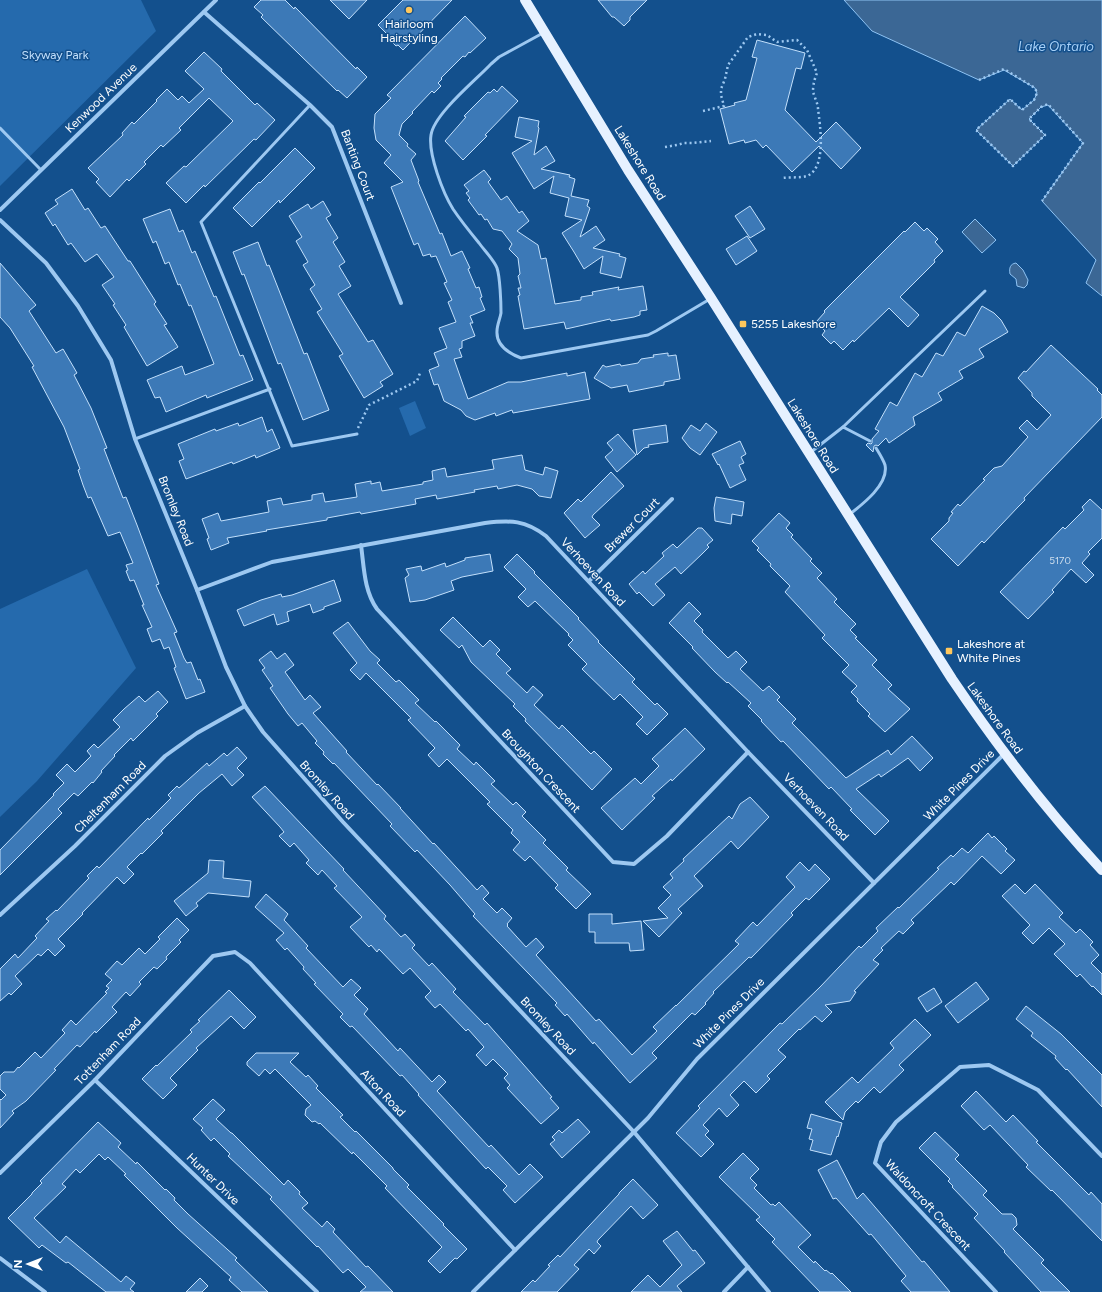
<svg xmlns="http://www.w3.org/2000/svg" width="1102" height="1292" viewBox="0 0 1102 1292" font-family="Figtree,sans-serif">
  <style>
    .green { fill: #256aad }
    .water { fill: #3b6795; stroke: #8ec3f4 }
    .building { fill: #3c79b7; stroke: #c3e0fc }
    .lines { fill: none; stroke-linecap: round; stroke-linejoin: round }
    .path { stroke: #9dc8f1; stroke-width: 2.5; stroke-dasharray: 2 3; stroke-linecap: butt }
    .lane { stroke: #9dc8f1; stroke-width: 3 }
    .street { stroke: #9dc8f1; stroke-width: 4 }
    .primary { stroke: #e6f1ff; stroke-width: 10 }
    .poi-dot { fill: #ffc75c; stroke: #13508d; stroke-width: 1.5 }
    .labels { text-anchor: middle; stroke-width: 3; stroke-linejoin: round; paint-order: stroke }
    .number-label { font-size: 10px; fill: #cedeed }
    .poi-label { font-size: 12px; fill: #fff; stroke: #13508d; text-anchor: start }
    .park-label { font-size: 12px; fill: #c3e0fc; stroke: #13508d }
    .street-label { font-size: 12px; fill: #fff; stroke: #13508d }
    .water-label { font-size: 13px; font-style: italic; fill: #a8d1f8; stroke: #13508d }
  </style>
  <rect width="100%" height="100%" fill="#13508d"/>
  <g class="green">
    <polygon points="0,0 141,0 156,31 0,186"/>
    <polygon points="415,401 426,428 410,436 399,408"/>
    <polygon points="87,569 136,668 37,781 0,817 0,609"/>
  </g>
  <g class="water">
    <polygon points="844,0 1102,0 1102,296 1086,283 1096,260 1042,201 1083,143 1048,105 1041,107 1029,119 1045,135 1013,166 976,130 1010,99 1022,110 1034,100 1037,93 1035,88 1004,70 979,80 872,31"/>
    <polygon points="975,219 996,240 982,253 962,232"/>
    <path d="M1016 263 1023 270 1028 280 1027 285 1024 288 1017 286 1016 279 1010 274C1009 268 1010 264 1016 263Z"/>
  </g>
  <g class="building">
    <polygon points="261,0 285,0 294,9 295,7 356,69 357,67 367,77 347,98 338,90 337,91 261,17 263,15 254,7"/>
    <polygon points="330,0 367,0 349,19"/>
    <polygon points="403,0 452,0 403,50 398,45 396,46 388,38 390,37 378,25"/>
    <polygon points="598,0 647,0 630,17 630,20 624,26 614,17 612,17"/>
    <polygon points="465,16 486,38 470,53 469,52 465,57 463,56 441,78 442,79 438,83 441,86 434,93 432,91 412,112 413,113 402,124 399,135 408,144 407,146 416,154 411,160 419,181 418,182 440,234 442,233 451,256 462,251 470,268 468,269 476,288 479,287 482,297 480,298 485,310 470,316 473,323 470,323 475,336 462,341 462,348 459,349 462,357 454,359 468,399 508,382 521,382 567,373 567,376 585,372 590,399 513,413 512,410 496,416 495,413 475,420 466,416 461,410 444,401 438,384 434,385 429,370 439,366 434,353 447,348 439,328 456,322 448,302 452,300 444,283 447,282 436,256 431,257 430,254 423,256 418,243 414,245 391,187 403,182 384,163 391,155 376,140 374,128 375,114 391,98 387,95"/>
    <polygon points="757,40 805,53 801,69 796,68 785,110 816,142 836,122 861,148 841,169 819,146 792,172 766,145 763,148 756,140 745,143 744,140 729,144 720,109 735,105 734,103 746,100 757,58 752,57"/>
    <polygon points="204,52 222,69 221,71 255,105 257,103 275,120 256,140 254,139 205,187 204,185 186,203 166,183 184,166 186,167 233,121 209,98 179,128 181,130 163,147 161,145 144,162 146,164 129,181 127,179 110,197 96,182 99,179 88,168 123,135 122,133 132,122 134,124 157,101 156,100 167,89 178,100 182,96 189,103 204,89 185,71"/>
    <polygon points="502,86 518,101 485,135 487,136 463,160 445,141 466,117 464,116 488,92 490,93 494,89 497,92"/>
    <polygon points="519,117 539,121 538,127 539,128 534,155 546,146 555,161 541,169 570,175 569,177 575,179 571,196 589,200 587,206 590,208 580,237 596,226 605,240 593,248 620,254 619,256 626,258 621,278 600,273 603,256 584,269 574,252 562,233 582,220 565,216 569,198 550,193 554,176 534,189 512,153 532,141 515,137"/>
    <polygon points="295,148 315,168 280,203 279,200 252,227 233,208 259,182 260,183"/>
    <polygon points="484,170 491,179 488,182 501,200 507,196 519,213 522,211 529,221 517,231 538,245 541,259 546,258 555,304 581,300 581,297 593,295 592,292 619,287 618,290 643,286 647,310 640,311 640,315 634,317 611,321 610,319 566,329 564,322 524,329 518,296 520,295 518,288 521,288 518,276 520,274 518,258 509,249 512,244 502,231 493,229 487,219 485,220 481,214 479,215 468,200 470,198 466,193 469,191 464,185"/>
    <polygon points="72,189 85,210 88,208 101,228 105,226 128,261 130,261 156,302 154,304 167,324 164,325 178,347 147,366 124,327 126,325 113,305 115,304 102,285 114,277 97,254 85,262 71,243 68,245 55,224 53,226 45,213 58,204 55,200"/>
    <polygon points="323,201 331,215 326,218 338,238 333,242 345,262 339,266 351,286 338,294 368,342 373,340 393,374 380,382 383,386 364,398 339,356 343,354 317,312 322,309 310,289 315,285 303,265 308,262 296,241 302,237 289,216 308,204 311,209"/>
    <polygon points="750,206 765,229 750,238 735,216"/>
    <polygon points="170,209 179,232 183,230 192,253 195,251 214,297 216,296 240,356 243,355 253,380 207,398 206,395 166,412 160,397 155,398 147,380 182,366 185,375 214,364 191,305 189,306 180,284 178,285 169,262 165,264 156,241 153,243 143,219"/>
    <polygon points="915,222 924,231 927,228 938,239 935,242 943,251 934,260 935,262 900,297 919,315 908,327 889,308 854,342 853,340 843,350 834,341 831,344 822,335 825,331 816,322 825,312 824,311 904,231 905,232"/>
    <polygon points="747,236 757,251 736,265 726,249"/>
    <polygon points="258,242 267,266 269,265 304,354 307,353 329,410 303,420 281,363 278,364 244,274 242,275 233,252"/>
    <polygon points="0,263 36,305 29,311 56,353 63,349 77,373 74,375 91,408 107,448 104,449 123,498 126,497 137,525 159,584 156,585 177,632 174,633 184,658 187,663 191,662 198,680 200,679 205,692 186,699 174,668 176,667 169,647 164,649 160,639 152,642 147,629 152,627 142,605 144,605 134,580 130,581 126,571 128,570 126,565 133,563 120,532 108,536 91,497 88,498 83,485 78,470 80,469 64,427 32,367 34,366 10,328 0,317"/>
    <polygon points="982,306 994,313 1001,320 1008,332 979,349 984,357 959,371 963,378 938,393 942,400 913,417 915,425 889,443 886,438 878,446 876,445 874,446 873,452 866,445 868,443 871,444 872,443 872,439 879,431 875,429 890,402 897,406 915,373 922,377 936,353 943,356 957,332 965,336"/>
    <polygon points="1051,345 1098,389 1097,390 1102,395 1102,417 1024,498 1025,500 1018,507 984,543 982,541 958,566 931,539 949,521 949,518 953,513 951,512 958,504 960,506 985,480 983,479 994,468 1002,466 1028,437 1019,428 1027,420 1037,430 1051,415 1032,396 1032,393 1018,378 1024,371 1026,372"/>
    <polygon points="668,353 668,356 676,355 680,379 664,382 664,385 629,392 627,385 611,388 594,378 603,365 606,367 620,364 621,366 638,363 641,359 654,357 653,355"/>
    <polygon points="262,417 267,432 272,429 280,448 256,458 255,455 233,464 232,462 186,479 179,461 184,459 178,444 215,429 216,431 238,423 239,426"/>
    <polygon points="706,423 717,432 700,455 690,448 682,438 691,425 700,431"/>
    <polygon points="666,425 668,442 648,445 649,447 644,448 637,455 633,430"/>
    <polygon points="618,434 636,455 617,472 605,457 613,450 607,443"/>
    <polygon points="740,441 746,454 741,457 744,463 739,465 746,480 730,488 719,464 718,465 712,454"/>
    <polygon points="522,455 525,470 543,475 545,467 558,471 551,498 539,496 532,489 517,485 498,489 497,486 474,490 475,492 437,499 436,495 415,499 416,504 361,514 360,512 327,518 327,520 266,530 267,531 227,538 229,543 211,550 207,539 209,538 202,519 218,513 221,521 269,512 267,501 281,498 283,505 312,500 312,495 323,493 325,502 357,497 355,484 371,481 371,484 380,482 382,491 423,484 423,482 433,480 432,471 445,468 447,477 494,469 492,460"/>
    <polygon points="611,472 624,486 593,515 592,517 600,525 585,538 564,513 578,499 581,502"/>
    <polygon points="716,497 744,502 742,516 732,514 731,524 715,521 714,508"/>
    <polygon points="1090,499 1102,510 1102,538 1088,552 1090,554 1082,563 1094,575 1086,583 1071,569 1052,590 1054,592 1028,619 1000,592 1063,527 1065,529 1084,510 1082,507"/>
    <polygon points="779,513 790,523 786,528 793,535 791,537 812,559 810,561 822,573 817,578 837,599 834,602 856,624 850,630 857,637 855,638 877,660 872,665 892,685 888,689 910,709 885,732 868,716 870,714 857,701 858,699 851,692 857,686 842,672 849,665 822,638 825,635 785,592 790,586 770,566 771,564 757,550 759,548 752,541"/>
    <polygon points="698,528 702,528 713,540 707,545 709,547 703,553 681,574 675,567 655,584 665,595 653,606 639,592 637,594 629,584 643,571 645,574 664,556 662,553 673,544 677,548"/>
    <polygon points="490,554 493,571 462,577 451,581 454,590 425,600 410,602 405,578 409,575 406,569 421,566 422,571 445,563 446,567 465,560 465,558"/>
    <polygon points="517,554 535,572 534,573 579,618 578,619 599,641 598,642 635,679 632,682 655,705 657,703 668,714 647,735 636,724 643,717 620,694 614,700 582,669 587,664 568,645 573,640 568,635 569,634 535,601 528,607 518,597 526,589 504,567"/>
    <polygon points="334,580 341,601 324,607 324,609 313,613 310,604 287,612 289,621 277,625 274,614 244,626 237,610 261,600 281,594 282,597 292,595"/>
    <polygon points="689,602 701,614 694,621 703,630 702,632 728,658 736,651 747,662 740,669 763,691 769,686 780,697 777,700 796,719 792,723 846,778 888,750 891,755 912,736 933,758 920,771 908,758 881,777 879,774 856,789 889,821 875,835 850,810 852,809 831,787 829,789 783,741 781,742 761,721 762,720 748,706 751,703 728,682 727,683 715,672 692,648 693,647 669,623"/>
    <polygon points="453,617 483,647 490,640 500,650 496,654 511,669 506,673 527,693 533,686 543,695 534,705 559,729 562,725 591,754 594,751 612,769 592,790 525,721 526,719 513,706 515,704 471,662 462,645 459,648 440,630"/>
    <polygon points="348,622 370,651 380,660 377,663 396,682 399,680 419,700 415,703 435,722 436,721 460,745 457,749 474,765 476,762 495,781 491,784 513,805 516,802 526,812 522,816 546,840 543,843 568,868 566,870 591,894 576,909 555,888 558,885 530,856 525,861 513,850 520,842 511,833 513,830 487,804 490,802 447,759 439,767 428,755 435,748 408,720 411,718 366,673 360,680 350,670 357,663 333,633"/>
    <polygon points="271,651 277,659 285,653 294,665 285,672 305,700 310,695 321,707 313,713 347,751 346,752 377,785 378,784 401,808 400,808 433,844 434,843 477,890 482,885 489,893 483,899 497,913 502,908 512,918 507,924 508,925 507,926 526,947 536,938 544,947 536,955 596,1021 599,1019 632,1055 657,1031 653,1027 676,1005 676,1006 739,944 735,941 753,922 757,926 795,887 786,877 800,862 809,871 815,864 830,879 809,900 806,898 791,913 793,915 751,958 749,957 713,992 714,993 705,1003 706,1004 695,1015 692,1013 652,1053 657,1058 630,1083 594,1042 593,1044 567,1014 565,1016 555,1005 557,1003 473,916 475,914 450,885 417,850 415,852 390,826 392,824 334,763 333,764 323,754 324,752 315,743 317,741 302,723 298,726 288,714 270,688 273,686 262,670 265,668 259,660"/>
    <polygon points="158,691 168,702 156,714 158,716 133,741 131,738 114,755 115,756 101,771 102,772 93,783 92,782 78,796 74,793 58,809 62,813 0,875 0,850 54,795 53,794 64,783 56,775 67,764 75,772 91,756 87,751 94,744 98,748 120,727 113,720 124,709 139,696 145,702"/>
    <polygon points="685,728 705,749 672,781 671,779 652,796 655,798 622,830 601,808 635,778 641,784 659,766 652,759"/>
    <polygon points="237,747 247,758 237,768 244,775 232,786 222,774 199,793 161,831 163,833 142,854 141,853 127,867 134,874 124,884 117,877 82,913 83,914 58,939 65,946 55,956 48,949 41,956 38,954 15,976 22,984 11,995 9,993 0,1001 0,969 15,954 18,958 37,938 35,936 49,921 46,919 56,910 57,911 89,878 87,876 97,866 99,868 148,818 149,820 171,798 168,795 177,786 179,788 207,763 209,766 224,753 227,756"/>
    <polygon points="265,786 344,869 343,870 386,916 384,919 401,937 405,934 415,945 412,948 429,966 432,963 456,989 453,992 485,1025 487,1023 552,1097 550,1098 559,1108 541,1124 507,1088 510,1085 504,1078 508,1074 493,1059 486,1066 476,1055 484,1047 468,1029 466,1031 440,1004 435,1008 425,997 431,991 410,968 403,974 379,949 377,952 371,945 369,947 350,927 362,917 334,888 337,886 322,870 318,875 306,863 309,860 294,843 290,847 279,836 284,832 280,827 252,797"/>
    <polygon points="750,797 769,817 738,849 731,841 694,876 703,886 678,909 682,913 659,937 643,921 668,918 658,908 671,895 663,887 673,878 670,874 684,861 683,859 729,816 732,819 740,804"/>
    <polygon points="988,833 992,838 994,836 1007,849 1005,851 1015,860 1001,874 982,856 954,885 951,882 911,920 914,923 903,934 899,931 881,948 883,950 873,960 879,964 854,991 856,992 850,1001 825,1005 832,1012 822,1022 815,1016 800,1030 799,1029 778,1050 786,1057 767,1076 770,1079 756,1093 744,1081 730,1095 739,1105 727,1117 719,1108 703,1125 709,1131 705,1135 714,1144 701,1157 676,1133 700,1108 698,1106 780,1023 782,1024 820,987 859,946 861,948 878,931 876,928 898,907 899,908 939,869 937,868 951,855 953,857 962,848 968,853"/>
    <polygon points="209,860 224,861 223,878 251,881 249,897 208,893 196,903 198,906 186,916 174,901 208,873"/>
    <polygon points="1015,884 1025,894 1035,884 1063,913 1059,917 1076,933 1080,929 1093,942 1090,945 1099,955 1091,963 1102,974 1102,995 1093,986 1092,987 1080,974 1077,977 1054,954 1065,944 1049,928 1033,944 1022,933 1030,925 1002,896"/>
    <polygon points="266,894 288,914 284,920 308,946 306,948 343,987 351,979 361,988 354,995 368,1009 364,1014 398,1051 400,1048 432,1082 439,1075 446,1082 437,1091 489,1147 491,1145 519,1175 530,1164 543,1177 515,1203 503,1190 507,1186 488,1167 486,1169 418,1095 419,1094 402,1075 400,1076 352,1026 350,1027 340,1017 343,1014 314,984 316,983 303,969 304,967 287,948 285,950 276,940 284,933 255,907"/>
    <polygon points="589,914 612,914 612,924 641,921 644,950 630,951 629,943 595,943 595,932 589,932"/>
    <polygon points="177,918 189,930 179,940 181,942 166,957 167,959 157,969 154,967 139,982 141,984 130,996 126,992 112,1007 117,1012 96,1033 95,1031 80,1047 77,1045 54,1069 56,1070 26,1101 12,1111 14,1113 0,1128 0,1099 1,1100 6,1095 0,1089 0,1076 4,1072 14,1072 18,1067 19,1068 35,1052 41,1058 65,1033 62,1030 71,1020 76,1025 107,993 105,992 109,988 106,986 112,980 105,974 117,961 122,965 139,948 145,954 160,939 158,937"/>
    <polygon points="976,982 989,999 958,1023 945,1006"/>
    <polygon points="934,988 942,1002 927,1012 918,998"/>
    <polygon points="229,990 256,1017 244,1029 231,1016 196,1048 198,1050 170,1078 177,1085 163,1099 142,1079 156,1065 157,1066 192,1032 190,1030 200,1021 198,1020"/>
    <polygon points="1026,1006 1061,1034 1102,1075 1102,1107 1067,1069 1066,1070 1055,1058 1056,1056 1031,1036 1033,1033 1016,1019"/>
    <polygon points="915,1019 931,1035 899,1065 904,1070 880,1093 874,1087 858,1103 856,1101 845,1112 843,1120 825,1102 852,1077 858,1083 894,1048 890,1043"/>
    <polygon points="256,1053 299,1053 290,1062 306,1077 308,1075 318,1086 316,1088 343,1115 340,1117 355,1132 356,1131 393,1168 393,1169 409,1185 407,1187 444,1224 443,1225 467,1249 457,1259 455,1258 440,1273 428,1261 442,1247 385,1188 387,1186 353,1152 352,1154 320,1123 319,1124 315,1121 312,1122 305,1115 306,1109 311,1105 275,1069 270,1074 265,1069 259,1076 247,1065 247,1062"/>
    <polygon points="976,1091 1006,1122 1013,1115 1038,1141 1036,1142 1089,1195 1091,1192 1102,1204 1102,1241 1052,1190 1051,1191 1026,1167 1028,1165 990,1125 984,1130 961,1106"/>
    <polygon points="213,1099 225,1110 216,1119 231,1133 232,1133 284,1185 288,1180 300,1192 299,1194 308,1203 302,1208 322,1227 327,1221 335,1229 333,1232 366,1267 368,1266 393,1292 360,1292 366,1287 348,1269 343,1273 318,1246 317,1247 270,1199 272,1197 228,1156 230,1154 214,1138 211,1141 201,1130 203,1128 193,1119"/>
    <polygon points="811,1114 842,1123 838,1137 837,1136 831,1155 810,1150 813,1140 809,1139 812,1129 807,1128"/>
    <polygon points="578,1119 590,1132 562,1158 550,1144 555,1140 552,1137 559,1130 562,1133"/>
    <polygon points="98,1122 121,1143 118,1147 136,1164 137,1162 165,1190 166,1189 175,1198 174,1200 188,1214 237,1258 235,1260 268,1292 242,1292 229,1280 231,1277 177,1228 124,1175 126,1174 108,1157 105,1160 99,1154 80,1173 76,1169 62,1184 66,1187 34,1218 60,1243 66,1236 121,1282 126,1276 135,1283 130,1289 134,1292 106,1292 68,1262 66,1263 42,1245 39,1248 8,1218 32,1194 32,1193 42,1183 40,1181"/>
    <polygon points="935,1132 959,1155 955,1159 987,1191 983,1195 1002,1214 1012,1214 1016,1218 1017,1225 1013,1229 1044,1260 1041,1263 1070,1292 1041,1292 1004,1252 1005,1251 974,1218 978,1214 952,1187 953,1186 948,1181 950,1179 919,1148"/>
    <polygon points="743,1153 759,1169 750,1178 757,1185 754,1188 771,1205 773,1204 775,1206 779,1202 811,1235 798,1247 814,1263 815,1261 825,1271 826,1270 831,1274 832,1273 851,1292 820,1292 772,1242 775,1239 756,1220 760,1217 719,1177"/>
    <polygon points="837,1160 857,1199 863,1193 922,1262 924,1261 950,1292 911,1292 901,1281 906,1276 871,1234 869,1235 836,1198 833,1199 818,1170"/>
    <polygon points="633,1179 658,1205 643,1219 631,1206 598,1240 597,1242 601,1246 594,1254 589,1249 574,1265 579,1269 557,1292 521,1292 533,1280 535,1282 550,1266 548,1265 558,1255 560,1257 619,1194 619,1193"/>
    <polygon points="677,1231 693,1251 695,1250 705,1263 677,1286 682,1292 631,1292 648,1275 660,1287 682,1265 663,1241"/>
    <polygon points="200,1278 208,1286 202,1292 186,1292"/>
  </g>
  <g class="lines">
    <g class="path">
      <polyline points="979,80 1004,69 1035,88 1037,93 1034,100 1022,110 1010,99 976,130 1013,166 1045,135 1029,119 1041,107 1048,104 1083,143 1042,201"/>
      <path d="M703 111 724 106 721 95V89L725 79 728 65 748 37 757 34 767 35 777 42 797 40 807 50 817 73C815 78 813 84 813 91 814 97 818 103 818 109 820 125 827 168 807 176 800 178 790 177 782 178"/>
      <polyline points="665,147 677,145 684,143 693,143 711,141"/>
      <polyline points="358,428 369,405 417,381 420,373"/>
    </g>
    <g class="lane">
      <path d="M543 33 499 57 491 64C476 80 434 114 431 135 428 154 443 193 453 209 461 221 470 232 479 243 484 250 494 260 497 268 500 277 501 302 501 313 500 319 497 325 497 331 496 345 508 353 521 358L631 338 648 335 656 331 710 299"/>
      <polyline points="310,105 201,222 292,446 357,434"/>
      <polyline points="0,128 41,170"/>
      <polyline points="843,427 985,291"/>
      <polyline points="135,439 270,389"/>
      <polyline points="811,452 843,427 870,441"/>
      <path d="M850 514C863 504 889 484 885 465 883 459 879 453 876 448"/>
    </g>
    <g class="street">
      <polyline points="204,12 310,105 332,127 401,303"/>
      <polyline points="0,210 216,0"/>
      <polyline points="0,220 46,263 78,306 111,360 135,439 197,590 226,667 245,706 263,732 343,822 634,1132 769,1292"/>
      <path d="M361 545C364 567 364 591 377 609L613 862 634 864 667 836 748 752"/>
      <polyline points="589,581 672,499"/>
      <path d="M197 590 272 562 485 523C511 520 525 520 546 536L748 752 874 883"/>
      <polyline points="0,915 75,846 165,756 197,733 245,706"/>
      <polyline points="95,1080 317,1292"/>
      <polyline points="0,1173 95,1080 213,956 235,952 250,963 515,1250"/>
      <polyline points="0,1258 45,1292"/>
      <polyline points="473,1292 648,1118 697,1059 1004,754"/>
      <polyline points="724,1292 748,1267"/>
      <polyline points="996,1292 875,1163 881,1142 896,1122 960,1067 989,1065 1038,1090 1102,1156"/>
    </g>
    <path class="primary" d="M525 0 628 170 711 298 952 679C998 747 1047 811 1102 870"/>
  </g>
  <g class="poi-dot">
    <circle cx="409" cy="10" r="4"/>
    <rect x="739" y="320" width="8" height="8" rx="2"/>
    <rect x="945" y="647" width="8" height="8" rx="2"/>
  </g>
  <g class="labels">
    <g class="number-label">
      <text x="1060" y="564">5170</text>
    </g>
    <g class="poi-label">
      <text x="409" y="28" text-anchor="middle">Hairloom<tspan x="409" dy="14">Hairstyling</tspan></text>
      <text x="751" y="328">5255 Lakeshore</text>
      <text x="957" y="648">Lakeshore at<tspan x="957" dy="14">White Pines</tspan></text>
    </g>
    <g class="park-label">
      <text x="55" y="59">Skyway Park</text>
    </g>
    <g class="street-label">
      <text transform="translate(101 98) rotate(-44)" y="4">Kenwood Avenue</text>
      <text transform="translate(640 163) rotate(58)" y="4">Lakeshore Road</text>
      <text transform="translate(358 165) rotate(69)" y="4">Banting Court</text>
      <text transform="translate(813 436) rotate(58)" y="4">Lakeshore Road</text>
      <text transform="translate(176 511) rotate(68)" y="4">Bromley Road</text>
      <text transform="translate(632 525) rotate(-45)" y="4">Brewer Court</text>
      <text transform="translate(593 572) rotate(47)" y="4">Verhoeven Road</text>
      <text transform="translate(995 718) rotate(54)" y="4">Lakeshore Road</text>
      <text transform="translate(541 771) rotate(47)" y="4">Broughton Crescent</text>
      <text transform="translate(959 785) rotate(-45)" y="4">White Pines Drive</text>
      <text transform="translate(327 790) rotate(48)" y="4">Bromley Road</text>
      <text transform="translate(110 797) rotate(-45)" y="4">Cheltenham Road</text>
      <text transform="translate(816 807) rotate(46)" y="4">Verhoeven Road</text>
      <text transform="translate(729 1013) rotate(-45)" y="4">White Pines Drive</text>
      <text transform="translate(548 1026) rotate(47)" y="4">Bromley Road</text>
      <text transform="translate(108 1051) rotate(-46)" y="4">Tottenham Road</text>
      <text transform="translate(383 1093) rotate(47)" y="4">Alton Road</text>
      <text transform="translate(213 1179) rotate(44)" y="4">Hunter Drive</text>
      <text transform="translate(928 1205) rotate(47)" y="4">Waldoncroft Crescent</text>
    </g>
    <g class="water-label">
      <text x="1056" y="51">Lake Ontario</text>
    </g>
  </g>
  <g transform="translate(28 1264) rotate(270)" stroke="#13508d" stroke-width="3" paint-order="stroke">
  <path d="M0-3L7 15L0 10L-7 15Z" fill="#ffffff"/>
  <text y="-6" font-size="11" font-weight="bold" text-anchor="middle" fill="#ffffff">N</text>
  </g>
</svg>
